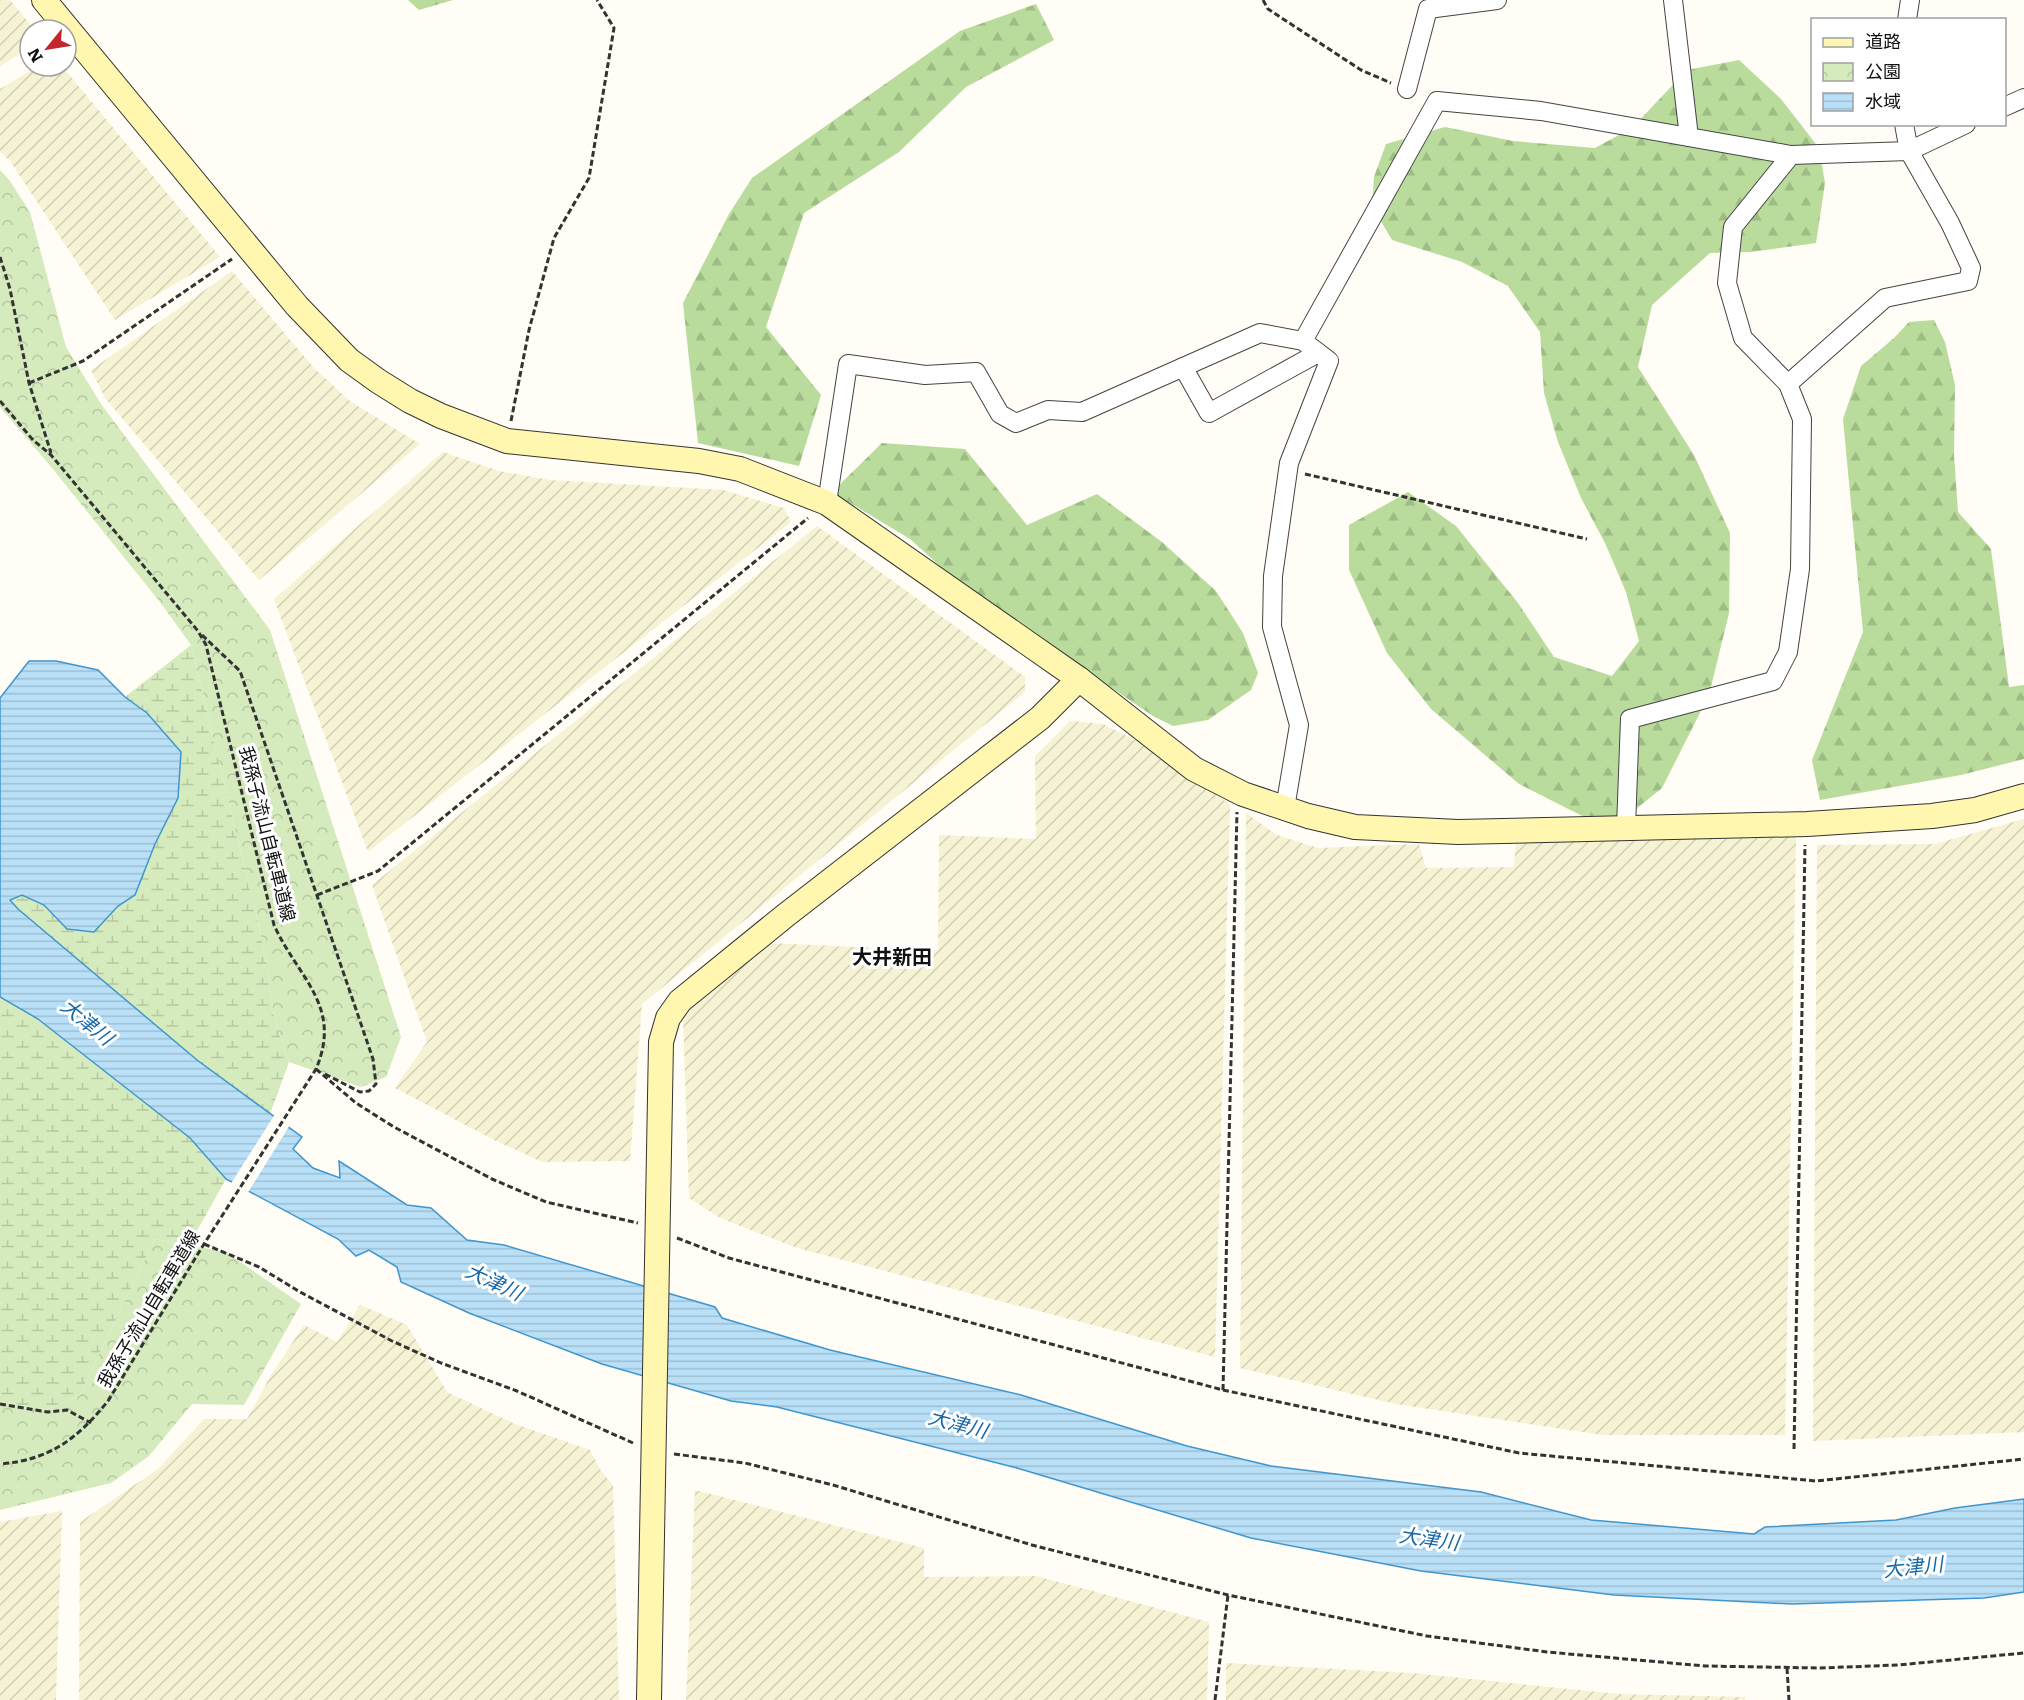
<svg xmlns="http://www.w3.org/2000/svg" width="2024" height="1700" viewBox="0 0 2024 1700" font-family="Literata,'Noto Sans JP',serif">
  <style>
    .farmland { fill: url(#farmland-furrows) }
    .forest { fill: url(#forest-firs) }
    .wetland { fill: url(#wetland-marsh) }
    .park { fill: url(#park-crowns) }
    .water { fill: url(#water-rules); stroke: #3f96cf; stroke-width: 1.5 }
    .pier { fill: #fffdf5 }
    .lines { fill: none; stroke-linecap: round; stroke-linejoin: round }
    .street-casing { stroke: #444; stroke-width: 20 }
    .secondary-casing { stroke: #333; stroke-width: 26 }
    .path { stroke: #333; stroke-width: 3; stroke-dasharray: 6 3; stroke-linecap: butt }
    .street { stroke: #fff; stroke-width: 18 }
    .secondary { stroke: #fff6b0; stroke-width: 24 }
    .labels { text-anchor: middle; stroke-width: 6; stroke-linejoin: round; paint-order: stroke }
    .street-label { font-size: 18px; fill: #111; stroke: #fff }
    .neighbourhood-label { font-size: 20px; font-weight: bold; fill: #111; stroke: #fff }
    .water-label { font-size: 20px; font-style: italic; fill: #1768a6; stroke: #fff }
  </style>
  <defs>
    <pattern id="farmland-furrows" width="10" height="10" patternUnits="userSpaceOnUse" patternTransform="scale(1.5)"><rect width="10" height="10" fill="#f6f3d4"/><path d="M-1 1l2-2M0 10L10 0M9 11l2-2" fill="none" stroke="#d2cfb5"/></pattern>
    <pattern id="forest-firs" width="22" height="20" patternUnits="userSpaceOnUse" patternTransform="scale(1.5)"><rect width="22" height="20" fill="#b9dc9c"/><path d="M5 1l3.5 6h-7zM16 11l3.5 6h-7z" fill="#9ebc85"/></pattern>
    <pattern id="wetland-marsh" width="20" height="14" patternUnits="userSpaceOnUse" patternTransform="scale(1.5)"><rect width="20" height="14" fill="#d5ebbd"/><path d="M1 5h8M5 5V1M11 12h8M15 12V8" fill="none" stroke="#b6c8a1"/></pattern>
    <pattern id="park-crowns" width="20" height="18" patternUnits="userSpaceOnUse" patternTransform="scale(1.5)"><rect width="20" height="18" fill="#d5ebbd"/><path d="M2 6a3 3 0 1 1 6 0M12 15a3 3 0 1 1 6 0" fill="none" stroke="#b6c8a1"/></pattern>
    <pattern id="water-rules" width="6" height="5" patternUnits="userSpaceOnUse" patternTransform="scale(1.5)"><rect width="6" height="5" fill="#b9e0f7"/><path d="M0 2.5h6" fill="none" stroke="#9ebfd3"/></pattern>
  </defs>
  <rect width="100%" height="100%" fill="#fffdf5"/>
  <g class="farmland">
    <polygon points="0,0 10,0 35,30 30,30 30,48 0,66"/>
    <polygon points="38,66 62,66 220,257 115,320 10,161 0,152 0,89"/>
    <polygon points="232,271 313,367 351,402 420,444 259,580 105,398 91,370"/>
    <polygon points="443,452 499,471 550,480 723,490 784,508 791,522 368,852 274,599"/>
    <polygon points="817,526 1025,677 1025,692 642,1004 630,1161 542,1162 492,1139 395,1088 427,1042 372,885"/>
    <polygon points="1070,721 1103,724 1157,751 1230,805 1215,1357 797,1248 720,1218 689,1198 683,1016 769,943 938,951 939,835 1036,839 1035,756"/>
    <polygon points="1246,813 1277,835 1318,848 1419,844 1426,868 1514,867 1516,839 1796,837 1785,1435 1603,1435 1396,1404 1240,1368"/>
    <polygon points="2024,819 2024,1432 1813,1441 1817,845 1935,844"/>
    <polygon points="360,1305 407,1325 447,1392 515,1424 590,1450 601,1471 613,1485 619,1700 79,1700 80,1522 158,1469 204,1419 247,1419 271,1375 304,1325 337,1342"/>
    <polygon points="695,1490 924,1548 924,1577 1036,1576 1209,1622 1207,1700 686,1700"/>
    <polygon points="62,1511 56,1700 0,1700 0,1522"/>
    <polygon points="1226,1663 1411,1673 1619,1694 1745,1697 1745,1700 1226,1700"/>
  </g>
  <g class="forest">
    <polygon points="408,0 453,0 419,10"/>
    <polygon points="1036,4 1054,40 966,87 899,152 804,213 766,327 821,395 799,466 698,443 683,303 729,214 752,178 960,31"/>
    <polygon points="1739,60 1781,99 1819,148 1825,183 1816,243 1751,252 1710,253 1652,305 1638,367 1694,455 1730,533 1729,613 1709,695 1662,788 1631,813 1598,824 1519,784 1431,709 1387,653 1349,570 1349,525 1408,492 1456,526 1518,603 1554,657 1612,676 1639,641 1626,592 1605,543 1581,498 1558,442 1544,393 1540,332 1508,286 1462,262 1392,240 1372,206 1374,177 1386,144 1445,127 1513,141 1595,148 1632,128 1687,70"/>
    <polygon points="1934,320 1945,342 1955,385 1954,455 1958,512 1991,549 2009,687 2024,685 2024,759 1961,775 1820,800 1812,760 1863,632 1843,419 1861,366 1894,338 1909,322"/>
    <polygon points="882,443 965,449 1027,525 1097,494 1162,542 1216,591 1243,633 1258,673 1251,690 1208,720 1173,726 1153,716 962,586 910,539 832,492"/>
  </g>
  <g class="wetland">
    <polygon points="191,645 259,927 266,958 274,1017 289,1062 270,1114 197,1060 18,909 10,900 21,895 44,905 67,929 93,932 118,906 135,895 155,844 178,798 147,713 125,697"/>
    <polygon points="0,997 38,1019 190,1138 226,1179 189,1245 155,1239 79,1396 45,1410 0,1401"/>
  </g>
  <g class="park">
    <polygon points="0,170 10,181 30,212 66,347 101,404 270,630 401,1037 386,1077 361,1087 289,1062 274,1017 266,958 259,927 191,645 160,602 52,468 0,407"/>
    <polygon points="155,1239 226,1252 301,1304 244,1405 192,1404 149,1456 111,1483 0,1510 0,1401 45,1410 79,1396"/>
  </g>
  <polygon class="water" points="29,661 56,661 98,670 125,697 147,713 181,752 178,798 155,844 135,895 118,906 94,932 67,929 44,905 22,895 10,900 18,909 197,1060 302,1137 293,1149 313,1168 340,1178 339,1161 407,1205 431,1208 467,1240 504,1245 715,1307 722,1318 830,1350 1021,1395 1187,1446 1271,1466 1481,1492 1591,1520 1754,1534 1765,1527 1896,1520 1955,1508 2024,1499 2024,1592 1984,1598 1792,1604 1614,1595 1421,1571 1251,1538 1017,1468 777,1407 731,1401 602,1364 469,1313 401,1282 397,1267 369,1250 356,1256 338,1239 226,1179 190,1138 38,1019 0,997 0,698"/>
  <polygon class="pier" points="275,1114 290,1125 247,1194 230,1185"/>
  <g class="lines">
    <g class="street-casing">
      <g id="street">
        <polyline points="1673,0 1689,137"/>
        <polyline points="1907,20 1910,0"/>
        <polyline points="1407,89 1428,9 1497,0"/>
        <polyline points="2004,107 2024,98"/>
        <polyline points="1303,341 1437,101 1541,111 1791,155 1909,151 1966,124"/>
        <polyline points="1183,367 1209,413 1318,353"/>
        <polyline points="1788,384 1885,298 1968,281 1971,268 1950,223 1909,151 1904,124"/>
        <polyline points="827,503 848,364 925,375 976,372 1000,414 1016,423 1048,410 1082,412 1260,333 1303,341 1329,361 1289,463 1273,576 1272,627 1299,725 1285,808"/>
        <polyline points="1626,828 1630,719 1773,681 1788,652 1800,569 1802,419 1788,384 1743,338 1727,283 1733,227 1791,155"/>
      </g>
    </g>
    <g class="secondary-casing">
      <g id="secondary">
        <polyline points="44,0 297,306 349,360 378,381 410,401 441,416 507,441 699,461 740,469 827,503 1079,679 1194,769 1243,794 1308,816 1355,827 1458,832 1807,824 1932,816 1975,810 2024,796"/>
        <polyline points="649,1700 661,1042 668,1018 680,1001 786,915 1040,718 1079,679"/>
      </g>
    </g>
    <g class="path">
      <polyline points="1263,0 1268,9 1361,70 1391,83"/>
      <polyline points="0,257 10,289 29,383 51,453"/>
      <polyline points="29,383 83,361 232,259"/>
      <path d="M0 401 33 440 51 455 198 631 206 645 274 925C298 978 343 1006 316 1069L204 1244 108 1401C77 1439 50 1460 0 1464"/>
      <polyline points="511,421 529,330 554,238 589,178 614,28 597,0"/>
      <polyline points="1305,474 1587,539"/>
      <polyline points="202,635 240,671 373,1059 376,1084 369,1091 360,1092 323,1073"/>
      <polyline points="317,895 378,871 808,518"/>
      <polyline points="316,1069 356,1103 394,1127 492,1179 546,1202 638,1223"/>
      <polyline points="677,1238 729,1258 1223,1390 1519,1453 1816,1481 2024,1459"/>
      <polyline points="204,1244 259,1267 300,1292 392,1341 441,1363 517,1391 633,1443"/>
      <polyline points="1223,1390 1237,812"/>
      <polyline points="0,1404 48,1412 67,1410 91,1423"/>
      <polyline points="1794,1449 1805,845"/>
      <polyline points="674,1454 745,1463 833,1485 1032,1545 1228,1595 1427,1636 1547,1652 1705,1666 1820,1668 1898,1665 2024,1653"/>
      <polyline points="1787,1668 1789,1700"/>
      <polyline points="1215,1700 1228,1595"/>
    </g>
    <use href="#street" class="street"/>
    <use href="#secondary" class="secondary"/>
  </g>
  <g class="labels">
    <g class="street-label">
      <text transform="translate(267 834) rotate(76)" y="6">我孫子流山自転車道線</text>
      <text transform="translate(149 1309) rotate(-59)" y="6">我孫子流山自転車道線</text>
    </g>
    <g class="neighbourhood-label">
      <text x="892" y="964">大井新田</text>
    </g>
    <g class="water-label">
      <text transform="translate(87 1022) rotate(39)" y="7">大津川</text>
      <text transform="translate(494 1282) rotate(25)" y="7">大津川</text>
      <text transform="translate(958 1424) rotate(15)" y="7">大津川</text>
      <text transform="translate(1429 1539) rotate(8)" y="7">大津川</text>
      <text transform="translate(1913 1567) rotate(-6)" y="7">大津川</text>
    </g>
  </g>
  <rect x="1811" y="18" width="195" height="108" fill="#ffffff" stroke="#a0a0a0" stroke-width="1.5"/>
  <rect x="1823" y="38" width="30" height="9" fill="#fff6b0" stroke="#a0a0a0" stroke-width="1.5"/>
  <text x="1865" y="48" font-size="18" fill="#111111">道路</text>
  <rect x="1823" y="63" width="30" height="18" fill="url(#park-crowns)" stroke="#a0a0a0" stroke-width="1.5"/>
  <text x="1865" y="78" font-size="18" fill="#111111">公園</text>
  <rect x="1823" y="93" width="30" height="18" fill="url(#water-rules)" stroke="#a0a0a0" stroke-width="1.5"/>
  <text x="1865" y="108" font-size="18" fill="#111111">水域</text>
  <g transform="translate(48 48) rotate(240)"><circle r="28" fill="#ffffff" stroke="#a0a0a0" stroke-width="1.5"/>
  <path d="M0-4.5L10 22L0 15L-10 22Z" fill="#c4262e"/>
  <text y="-9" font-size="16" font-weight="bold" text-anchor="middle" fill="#111111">N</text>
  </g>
</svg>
